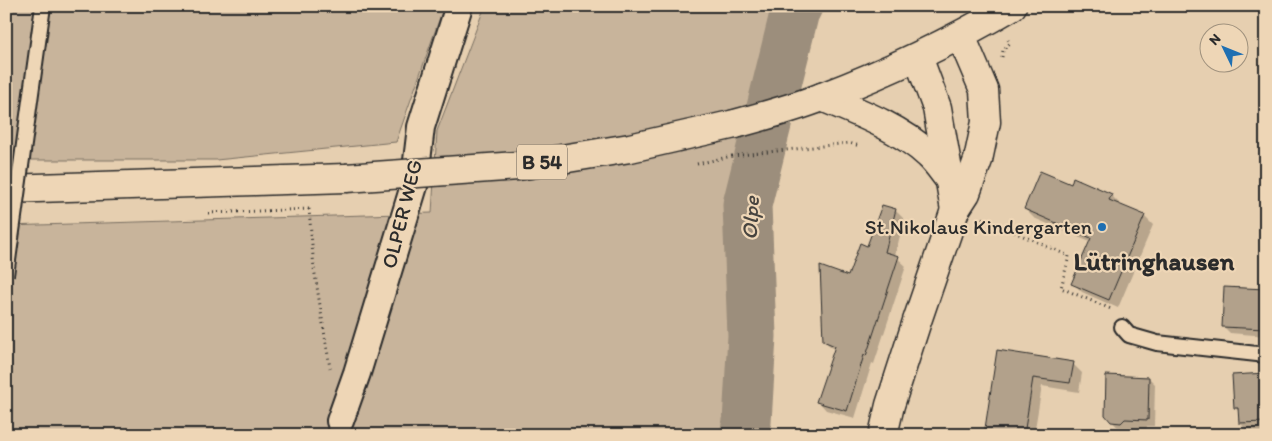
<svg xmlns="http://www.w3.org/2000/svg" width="1272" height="441" viewBox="0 0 1272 441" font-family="Itim,sans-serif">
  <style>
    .green { fill: #c8b49b; stroke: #7a7063 }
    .shadow { fill: #0003 }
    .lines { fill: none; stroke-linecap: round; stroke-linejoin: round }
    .river { stroke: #9c8e7b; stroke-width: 49 }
    .building { fill: #b2a18b; stroke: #2b2b2b }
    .lane-casing { stroke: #2b2b2b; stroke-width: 18 }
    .street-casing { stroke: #2b2b2b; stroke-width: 30 }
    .secondary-casing { stroke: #2b2b2b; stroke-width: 31 }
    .primary-casing { stroke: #2b2b2b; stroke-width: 31 }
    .path { stroke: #2b2b2b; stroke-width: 3; stroke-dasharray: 1 4; stroke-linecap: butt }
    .lane { stroke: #eed6b6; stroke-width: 14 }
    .street { stroke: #eed6b6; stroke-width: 26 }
    .secondary { stroke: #eed6b6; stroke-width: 28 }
    .primary { stroke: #eed6b6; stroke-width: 28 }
    .lane-bridge-casing { stroke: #2b2b2b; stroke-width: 18; stroke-linecap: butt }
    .primary-bridge-casing { stroke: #2b2b2b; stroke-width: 31; stroke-linecap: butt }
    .path-bridge { stroke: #2b2b2b; stroke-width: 3; stroke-dasharray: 1 4; stroke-linecap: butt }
    .lane-bridge { stroke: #eed6b6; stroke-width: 14 }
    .primary-bridge { stroke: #eed6b6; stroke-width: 28 }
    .poi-dot { fill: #1f6fb2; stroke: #eed6b6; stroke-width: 2 }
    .labels { text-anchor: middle; stroke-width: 4.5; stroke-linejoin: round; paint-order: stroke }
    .shield { fill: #eed6b6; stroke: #665e55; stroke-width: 1 }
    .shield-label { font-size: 20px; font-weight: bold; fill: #2b2b2b }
    .street-label { font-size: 21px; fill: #2b2b2b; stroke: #eed6b6 }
    .poi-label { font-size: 21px; fill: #2b2b2b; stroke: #eed6b6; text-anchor: end }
    .water-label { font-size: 22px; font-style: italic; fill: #47443f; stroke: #eed6b6 }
    .district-label { font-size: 26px; font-weight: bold; fill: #2b2b2b; stroke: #eed6b6 }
  </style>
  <rect width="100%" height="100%" fill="#e6cfb0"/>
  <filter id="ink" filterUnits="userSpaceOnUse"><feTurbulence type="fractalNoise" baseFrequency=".02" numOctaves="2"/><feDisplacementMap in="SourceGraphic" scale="10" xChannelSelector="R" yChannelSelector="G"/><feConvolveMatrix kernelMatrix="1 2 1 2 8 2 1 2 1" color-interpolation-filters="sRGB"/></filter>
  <g filter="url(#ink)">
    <g class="green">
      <polygon points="6,6 444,6 396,142 216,160 6,160"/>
      <polygon points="485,6 784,6 736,202 740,338 736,408 730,435 6,435 6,226 432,213 437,131"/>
    </g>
    <g class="shadow">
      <polygon points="1071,185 1111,195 1120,204 1119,206 1144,216 1153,225 1118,308 1082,292 1073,283 1090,242 1034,218 1025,209"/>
      <polygon points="895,210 904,219 895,256 906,266 874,364 872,363 855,418 826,410 818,401 835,350 824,341 849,277 867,247"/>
      <polygon points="1266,290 1266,336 1230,333 1224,327"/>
      <polygon points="998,352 1073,364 1082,373 1079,392 1042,386 1034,435 985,435"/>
      <polygon points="1266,374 1266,435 1247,435 1247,430 1240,423 1240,412 1235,408"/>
      <polygon points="1149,378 1155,384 1154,426 1147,426 1146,435 1125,435 1106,415"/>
    </g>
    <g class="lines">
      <polyline class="river" points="744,435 747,422 752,336 747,205 795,11 798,6"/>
    </g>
    <g class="building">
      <polygon points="1040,171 1071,184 1073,177 1112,194 1109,200 1145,215 1109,300 1071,284 1091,238 1024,209"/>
      <polygon points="882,205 896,209 885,252 899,256 866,356 864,355 847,411 816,402 835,346 823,341 820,266 848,276 860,243 867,246"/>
      <polygon points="1224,287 1266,289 1266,329 1222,327"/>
      <polygon points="997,350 1074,362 1070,383 1033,378 1024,435 984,435"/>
      <polygon points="1266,373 1266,422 1239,423 1238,408 1234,408 1232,375"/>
      <polygon points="1106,375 1149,377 1148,420 1125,419 1121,423 1111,422 1105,415"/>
    </g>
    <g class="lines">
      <g class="lane-casing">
        <polyline id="lane" points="1122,327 1129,335 1157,343 1266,355"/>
      </g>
      <g class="street-casing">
        <polyline id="street" points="340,421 357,373 414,186 421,127 459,6"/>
      </g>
      <g class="secondary-casing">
        <g id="secondary">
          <polyline points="918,57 937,108 955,210"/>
          <path d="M822 97C858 112 900 128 929 155 937 162 943 172 949 179"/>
          <polyline points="883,435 890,405 917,321 955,210 966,193 978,160 986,122 984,90 961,36"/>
        </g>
      </g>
      <g class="primary-casing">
        <g id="primary">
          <path d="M735 124C764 116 794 108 822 97 888 72 951 42 1012 6"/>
          <polyline points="6,189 346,178"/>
        </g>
      </g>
      <g class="path">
        <polyline points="1002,57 1003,50 1010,43 1008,40"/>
        <polyline points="732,156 849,143 860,146"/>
        <polyline points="309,209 314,268 330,368"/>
        <polyline points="208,213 311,209"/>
        <polyline points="982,218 1069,256 1061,288 1111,309"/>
      </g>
      <use href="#lane" class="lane"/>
      <use href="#street" class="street"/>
      <use href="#secondary" class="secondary"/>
      <use href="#primary" class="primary"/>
      <g class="lane-bridge-casing">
        <polyline id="lane-bridge" points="6,275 43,6"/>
      </g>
      <g class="primary-bridge-casing">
        <polyline id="primary-bridge" points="346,178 518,166 630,148 735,124"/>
      </g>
      <polyline class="path-bridge" points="697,164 732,156"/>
      <use href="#lane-bridge" class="lane-bridge"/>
      <use href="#primary-bridge" class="primary-bridge"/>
    </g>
  </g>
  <circle class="poi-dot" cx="1102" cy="227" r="5"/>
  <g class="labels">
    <rect class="shield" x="517" y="144.5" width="50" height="35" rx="4"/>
    <g class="shield-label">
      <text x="542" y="169">B 54</text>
    </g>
    <g class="street-label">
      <text transform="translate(402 214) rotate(-76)" y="7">OLPER WEG</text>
    </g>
    <g class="poi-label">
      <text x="1092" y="234">St.Nikolaus Kindergarten</text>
    </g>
    <g class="water-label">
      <text transform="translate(750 218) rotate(-87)" y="8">Olpe</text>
    </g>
    <g class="district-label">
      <text x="1154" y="270">Lütringhausen</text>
    </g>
  </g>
  <rect width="1272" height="441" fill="none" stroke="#eed6b6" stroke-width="25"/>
  <rect x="12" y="12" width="1247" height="416" fill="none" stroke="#2b2b2b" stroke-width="2" filter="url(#ink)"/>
  <g transform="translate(1224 48) rotate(313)"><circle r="24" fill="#eed6b6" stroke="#a0927e"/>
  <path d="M0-4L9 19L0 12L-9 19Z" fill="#1f6fb2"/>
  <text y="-8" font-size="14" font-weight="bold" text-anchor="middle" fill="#2b2b2b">N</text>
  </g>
</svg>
